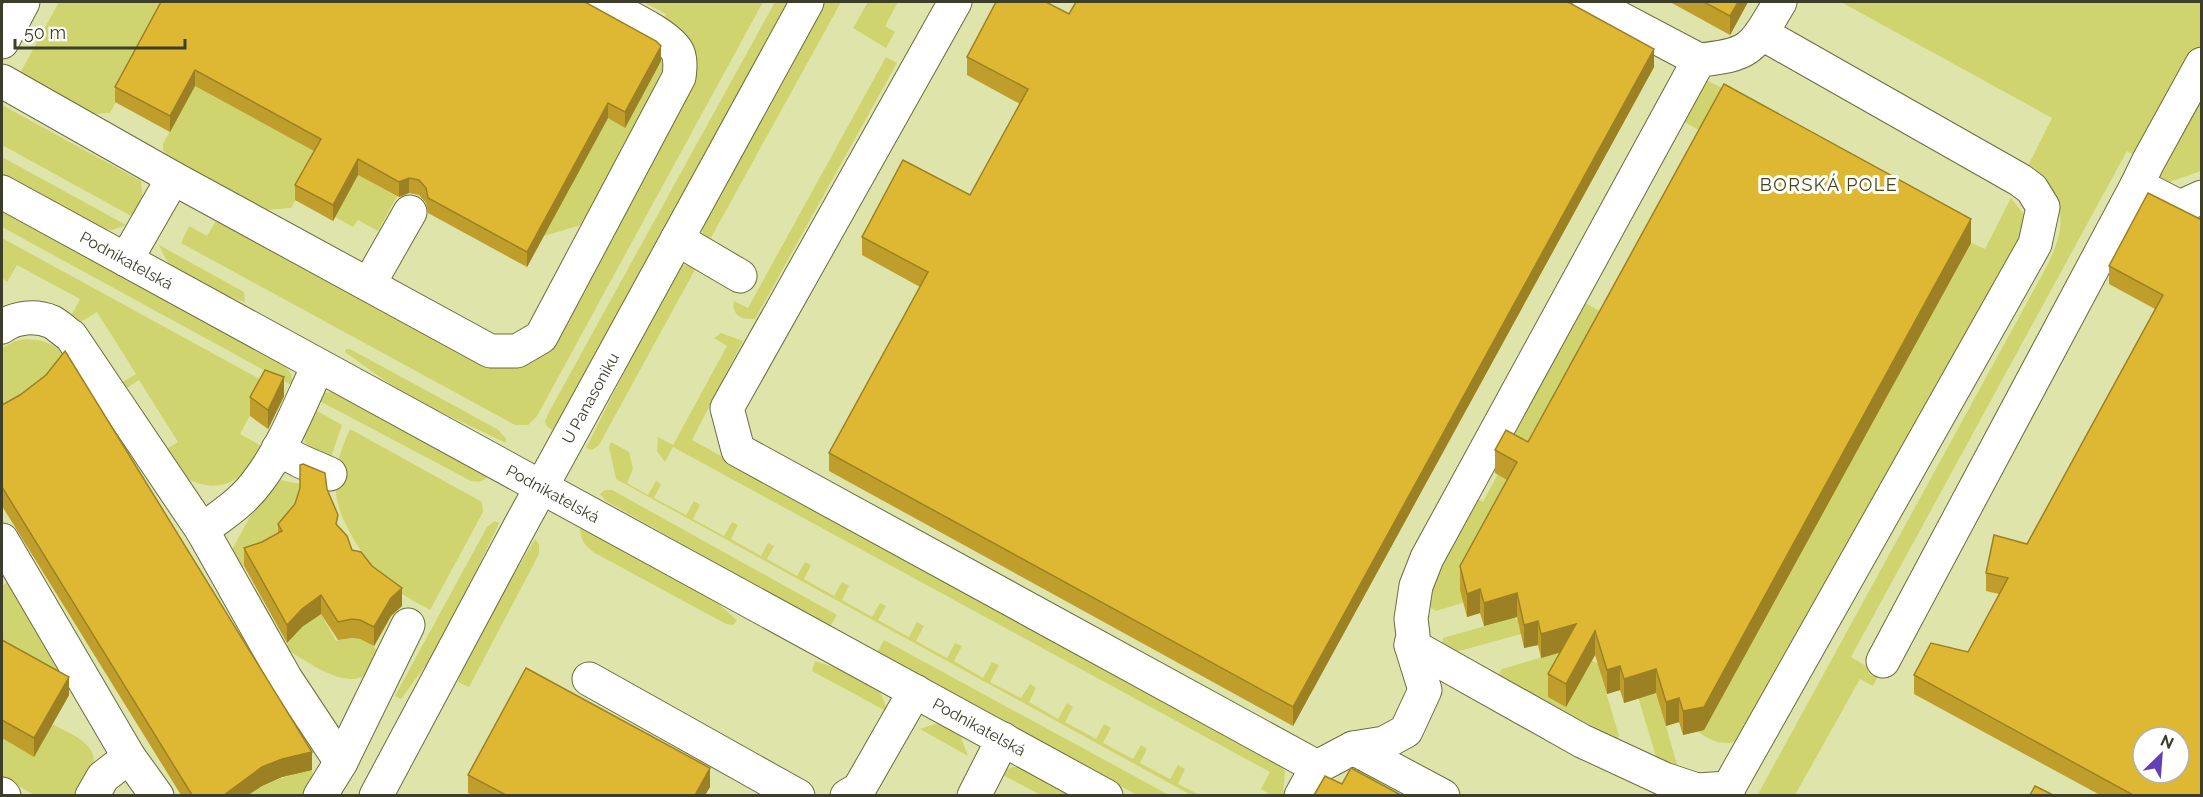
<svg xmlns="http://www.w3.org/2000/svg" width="2203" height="797" viewBox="0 0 2203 797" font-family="Raleway,sans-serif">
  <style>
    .built { fill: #dfe4aa; fill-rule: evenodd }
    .green { fill: #cfd46f }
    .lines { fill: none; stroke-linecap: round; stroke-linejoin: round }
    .minor-casing { stroke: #6a6d40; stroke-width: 35 }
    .minor { stroke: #fff; stroke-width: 33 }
    .wall { fill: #c09e2c }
    .shaded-wall { fill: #9c8124 }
    .building { fill: #dfb833; stroke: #9c8124; stroke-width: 1.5; fill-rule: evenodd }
    .labels { text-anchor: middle; stroke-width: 6; stroke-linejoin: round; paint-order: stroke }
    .street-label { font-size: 16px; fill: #3d3e2a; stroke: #fff }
    .neighbourhood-label { font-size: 18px; letter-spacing: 1.5px; fill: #434518; stroke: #fff }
  </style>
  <rect width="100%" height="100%" fill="#ebefbd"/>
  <path class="built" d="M2 2H2201V795H2ZM2143 737H2179V773H2143Z"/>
  <g class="green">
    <polygon points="59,2 170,2 110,113 94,114 20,73"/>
    <polygon points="643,2 763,2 537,416 528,425 515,425 181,243 189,226 207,236 216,221 486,368 489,363 514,361 686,83 660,25 666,14"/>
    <polygon points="775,2 791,2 563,414 552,430 547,426 545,421 549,412"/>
    <polygon points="823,2 841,2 708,243 703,235 702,227"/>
    <polygon points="868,2 898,2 885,26 895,32 886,48 853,28"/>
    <path d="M1841 2H2201V51L2142 159 2127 151 1851 657 1879 674 1873 686 1860 679 1795 795 1757 796 2047 266C2069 223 2065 197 2029 164L2052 118Z"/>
    <polygon points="647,51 674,63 594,221 544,236 608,118 625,127 662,60"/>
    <path d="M886 57 897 63 755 319C742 320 731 315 734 301L748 308Z"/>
    <polygon points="2201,75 2201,171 2161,185 2146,177"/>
    <polygon points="1704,79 1732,93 1709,136 1674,116"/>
    <polygon points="195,86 321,154 291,208 266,210 167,155 163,150 163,144"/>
    <polygon points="2,105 141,181 143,201 135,218 2,145"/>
    <polygon points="2,157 126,225 112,230 97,227 2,175"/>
    <polygon points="358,175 397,196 378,231 358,220 353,227 335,217"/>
    <path d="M2011 198 2025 216 2024 228 1749 731C1733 750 1715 744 1697 731L1707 723 1971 243 1985 249Z"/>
    <polygon points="2,207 280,358 291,374 293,386 2,227"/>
    <path d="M2 238 267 383 240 434 263 447C250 471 231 492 201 484 194 482 185 479 180 473 175 468 171 460 166 454L168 448 178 442 139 380 125 389 121 383 136 374 97 312 81 322 71 316 80 299 17 265 7 282 2 278Z"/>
    <path d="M159 245 244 292 245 302C226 296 179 278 168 262 164 257 162 250 159 245Z"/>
    <polygon points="681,265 697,266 599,445 592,450 586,448 676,270"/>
    <polygon points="1573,296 1610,317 1475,599 1436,611 1427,605 1465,493 1483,502 1508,455 1492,446"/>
    <polygon points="721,333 743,341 692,440 1275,761 1285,771 1283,795 1270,795 1261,789 1270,772 673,447 665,462 657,451 658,437 673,445 727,346 714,338"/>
    <path d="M26 339C46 339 60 347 72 363L2 423V348L15 341Z"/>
    <polygon points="346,349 350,349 497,429 506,438 506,443 405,395 345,352"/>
    <path d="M332 392 343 394 488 476C483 482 479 482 471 481L316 399 324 393Z"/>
    <path d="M310 407 342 425 328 466C300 445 300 439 310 407Z"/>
    <path d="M350 429 482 502 483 512 430 610C410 599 389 588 373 571 367 563 362 552 356 543 330 500 329 475 350 429Z"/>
    <polygon points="611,442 629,452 633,469 627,483 648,495 656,481 661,484 654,498 686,515 694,501 700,505 693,519 724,536 732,522 738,525 731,539 761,556 768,543 774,546 767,559 797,576 805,562 811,565 804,579 834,596 842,582 849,586 842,600 872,617 880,603 886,606 878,620 909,637 917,622 924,626 916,641 947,658 955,643 962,646 954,661 983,678 992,662 999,665 990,682 1021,698 1030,684 1036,688 1029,702 1058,719 1067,703 1073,707 1065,722 1096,739 1104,724 1111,728 1103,743 1133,759 1141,745 1147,749 1140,763 1170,779 1178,765 1185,769 1178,784 1200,795 1191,795 616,479 609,447"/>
    <polygon points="280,480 300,484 301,498 298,515 246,566 235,567 231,558 233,548 265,489 273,482"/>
    <polygon points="605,490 612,490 837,615 830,627 606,501 600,494"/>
    <polygon points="495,521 499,523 442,643 401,699 395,696 487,527"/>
    <path d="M580 529 593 533 700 588 737 620 733 625 726 624 595 553C585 546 581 541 580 529Z"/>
    <polygon points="535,539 539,544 539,554 469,687 458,682 466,656"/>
    <polygon points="6,583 10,583 32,617 68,687 2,653 2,586"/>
    <path d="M321 614 336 641C351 636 362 638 374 646L377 654C374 659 372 666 369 671 351 695 303 659 285 648L296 632Z"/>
    <polygon points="1507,614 1533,628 1532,631 1459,651 1453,651 1442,644 1443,638 1503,621"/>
    <polygon points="884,640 1169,795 1137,795 877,653"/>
    <polygon points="1560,652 1581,655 1605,667 1601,675 1619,736 1617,739 1615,739 1499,675 1502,669"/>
    <polygon points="815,661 863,677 879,689 888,712 812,671"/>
    <polygon points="1636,684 1664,699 1666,726 1678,768 1658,763 1635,687"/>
    <polygon points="938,723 959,732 968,756 920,729"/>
    <path d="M52 724C68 733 99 743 93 766 91 776 82 787 77 795H35L2 777V738L34 756Z"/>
    <polygon points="1012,767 1023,767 1079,795 1041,795 999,773"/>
    <path d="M312 770 314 781 306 795 246 796C267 782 288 775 312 770Z"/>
  </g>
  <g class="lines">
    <g class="minor-casing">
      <g id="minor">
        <polyline points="955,2 727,408 738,450 1317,767"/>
        <polyline points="1589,2 1699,60"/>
        <polyline points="2,42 23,2"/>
        <path d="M2 81 173 178 490 351H517L541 337 679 77C680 69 681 61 678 53 671 35 618 12 600 2"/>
        <polyline points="2137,185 2148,162 2202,64"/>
        <path id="s1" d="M2 192 1106 796"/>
        <polyline points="677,239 740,276"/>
        <polyline points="126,260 173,178"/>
        <polyline points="369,284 410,212"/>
        <path d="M2 327C15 317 36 315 52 322 59 326 65 332 71 336L202 530 286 679 341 762"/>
        <polyline points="278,449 300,461 330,474"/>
        <path d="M202 530C222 515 243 502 258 481 284 447 300 404 318 366"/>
        <polyline points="2,540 129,757 157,796"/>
        <polyline points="1411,645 1582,741 1664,779 1697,790 1729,788"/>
        <polyline points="1883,661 2137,185 2180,207 2202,197"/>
        <polyline points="589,679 798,796"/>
        <polyline points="1353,748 1443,796"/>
        <polyline points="2,794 4,796"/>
        <polyline points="92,796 103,777 129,757"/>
        <polyline points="320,796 341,762 408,625"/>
        <path id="s2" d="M376 796 520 526 807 2"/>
        <polyline points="847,796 859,789 915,691"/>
        <polyline points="974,796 1003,739"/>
        <path d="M1301 796 1317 767 1353 748 1384 743 1406 731 1425 690 1411 645 1413 635 1411 619 1416 586 1427 558 1699 60C1753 55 1753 47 1780 2"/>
        <polyline points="1724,796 2035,244 2043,207 2032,189 2020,180 1761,33"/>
      </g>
    </g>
    <use href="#minor" class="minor"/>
  </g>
  <g class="wall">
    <polygon points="161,2 661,61 625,128 608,118 527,267 428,213 426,203 419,195 409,193 399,197 358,175 333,221 295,200 295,185 314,151 195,86 170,132 115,102 115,87"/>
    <polygon points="1670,2 1748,2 1730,35"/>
    <polygon points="1069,14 1654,67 1293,726 829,471 829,453 920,287 862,255 862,237 970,195 1020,104 967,75 967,57"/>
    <polygon points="2202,220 2202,795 2100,795 1914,694 1914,675 1968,652 1999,594 1986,591 1986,573 2027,544 2155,309 2109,284 2109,266"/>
    <polygon points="1971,243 1704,730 1683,735 1679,722 1666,726 1656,693 1624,703 1620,690 1607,694 1595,655 1566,707 1548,697 1548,674 1560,652 1541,658 1538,645 1524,648 1517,617 1484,626 1480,613 1467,617 1460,590 1460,566 1507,480 1495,473 1495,450 1528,442"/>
    <polygon points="284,396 268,429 250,416 250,397"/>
    <polygon points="2,405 312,770 282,777 262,786 248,795 181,795 2,506"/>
    <polygon points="327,489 338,527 352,550 402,606 391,616 374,646 360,639 352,638 338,640 321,614 302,627 287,643 244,566 244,548 262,542 278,534 278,524"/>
    <polygon points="2,640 69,695 34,757 2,738"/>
    <polygon points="468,775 710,787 705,795 472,795 468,793"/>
  </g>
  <g class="shaded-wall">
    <polygon points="1738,2 1748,2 1730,35 1730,16"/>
    <polygon points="661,46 661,61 625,128 625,112"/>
    <polygon points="1654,49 1654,67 1293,726 1293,707"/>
    <polygon points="195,70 195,86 170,132 170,116"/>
    <polygon points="608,103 608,118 527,267 527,252"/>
    <polygon points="358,159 358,175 333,221 333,205"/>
    <polygon points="409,178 409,193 399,197 399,182"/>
    <polygon points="1971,219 1971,243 1704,730 1683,735 1683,711"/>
    <polygon points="284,377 284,396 268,429 268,410"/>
    <polygon points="402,588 402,606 391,616 374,646 374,627 391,598"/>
    <polygon points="1480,589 1480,613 1467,617 1467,594"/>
    <polygon points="1517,593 1517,617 1484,626 1484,603"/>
    <polygon points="321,595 321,614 302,627 287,643 287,625 302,609"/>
    <polygon points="1538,621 1538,645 1524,648 1524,625"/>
    <polygon points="1576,624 1576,648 1541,658 1541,634"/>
    <polygon points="1595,631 1595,655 1566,707 1566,684"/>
    <polygon points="1620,666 1620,690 1607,694 1607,670"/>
    <polygon points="1656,669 1656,693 1624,703 1624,679"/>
    <polygon points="69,677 69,695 34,757 34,738"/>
    <polygon points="1679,698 1679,722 1666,726 1666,702"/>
    <polygon points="312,752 312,770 282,777 262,786 248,795 224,795 262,767 282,759"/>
    <polygon points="710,768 710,787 705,795 695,795"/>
  </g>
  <g class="building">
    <polygon points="161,2 585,2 656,41 661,46 625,112 608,103 527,252 428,198 426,188 419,180 409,178 399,182 358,159 333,205 295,185 321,139 195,70 170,116 115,87"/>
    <polygon points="996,2 1046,2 1069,14 1076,2 1568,2 1654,49 1293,707 829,453 928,272 862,237 903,160 970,195 1028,89 967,57"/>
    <polygon points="1704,2 1738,2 1730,16"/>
    <polygon points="1724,84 1971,219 1704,707 1683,711 1679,698 1666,702 1656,669 1624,679 1620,666 1607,670 1595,631 1566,684 1548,674 1576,624 1541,634 1538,621 1524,625 1517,593 1484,603 1480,589 1467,594 1460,566 1517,462 1495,450 1506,430 1528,442"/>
    <path d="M2148 193 2202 220V795H2133L1914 675 1931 643 1968 652 2008 578 1986 573 1994 535 2027 544 2163 295 2109 266ZM2143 737H2179V773H2143Z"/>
    <polygon points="65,351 312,752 282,759 262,767 224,795 192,795 2,487 2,405 20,395 46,375"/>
    <polygon points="265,370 284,377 268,410 250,397"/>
    <polygon points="303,464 325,473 327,489 338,515 336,524 347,536 352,550 361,552 372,566 402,588 391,598 374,627 360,620 352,619 338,622 321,595 302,609 287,625 244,548 262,542 282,531 278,524 295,504 300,488 300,465"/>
    <polygon points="2,640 69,677 34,738 2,720"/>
    <polygon points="526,668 710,768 695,795 506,795 468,775"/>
    <polygon points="1351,768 1399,794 1398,795 1314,795 1325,776 1342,784"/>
    <polygon points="2035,786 2053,795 2030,795"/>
  </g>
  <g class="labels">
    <g class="street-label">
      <text dy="6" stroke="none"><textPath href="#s1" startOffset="142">Podnikatelská</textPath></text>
      <text dy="6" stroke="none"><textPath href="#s2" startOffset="452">U Panasoniku</textPath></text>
      <text dy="6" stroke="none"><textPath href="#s1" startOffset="628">Podnikatelská</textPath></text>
      <text dy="6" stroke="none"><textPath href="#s1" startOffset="1114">Podnikatelská</textPath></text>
    </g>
    <g class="neighbourhood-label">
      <text x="1829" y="191">BORSKÁ POLE</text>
    </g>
  </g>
  <rect width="2203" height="797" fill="none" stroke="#3d3e2a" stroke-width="6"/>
  <g transform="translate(2161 755) rotate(25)"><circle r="28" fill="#ffffff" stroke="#b1b2aa" stroke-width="1.5"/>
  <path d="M0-4.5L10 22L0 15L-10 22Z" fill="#623eb7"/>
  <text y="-9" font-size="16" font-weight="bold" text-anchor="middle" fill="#3d3e2a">N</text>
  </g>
  <path d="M15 39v9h170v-9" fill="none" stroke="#3d3e2a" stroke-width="3"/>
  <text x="24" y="39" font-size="18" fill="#3d3e2a" stroke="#ffffff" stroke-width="4.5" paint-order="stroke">50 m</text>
</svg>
